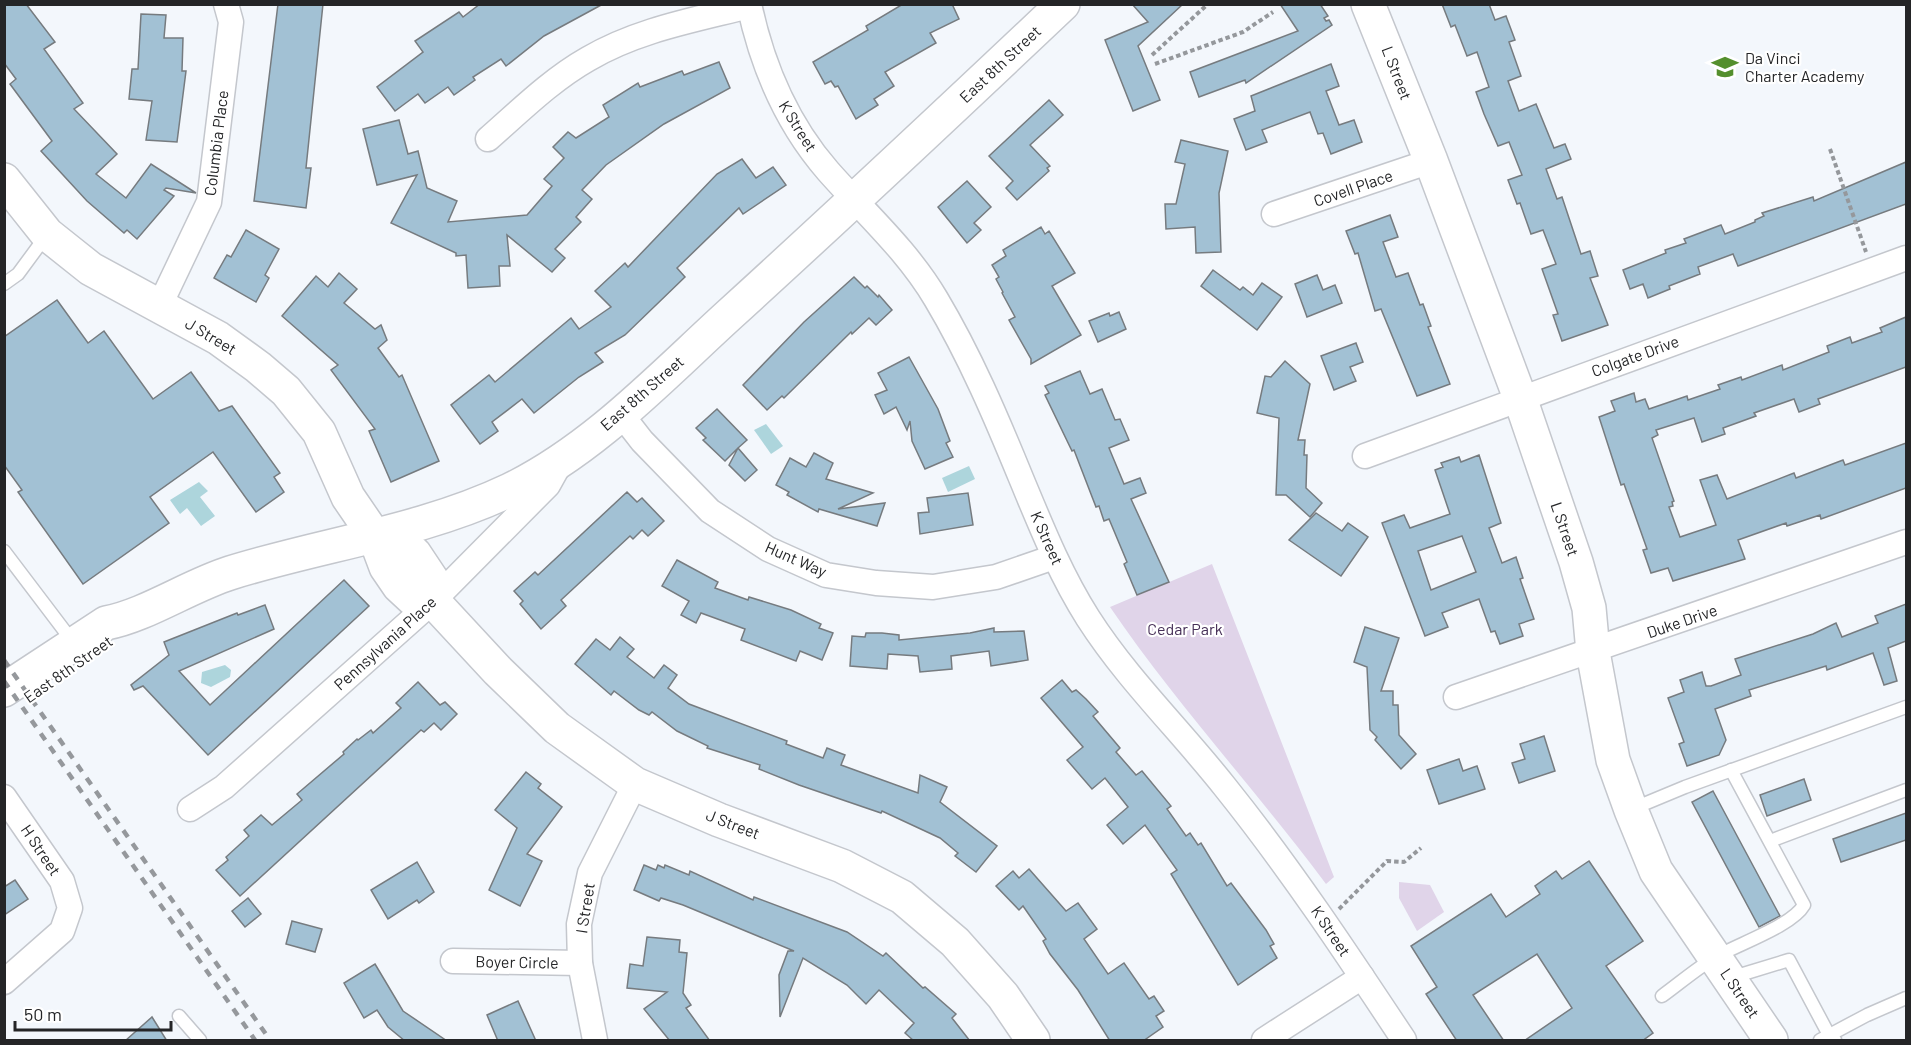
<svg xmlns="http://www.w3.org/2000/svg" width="1911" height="1045" viewBox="0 0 1911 1045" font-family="Barlow,sans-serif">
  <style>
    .green { fill: #e0d4e9 }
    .water { fill: #add5dc }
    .building { fill: #a2c1d4; stroke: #767b7f; stroke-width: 1.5; fill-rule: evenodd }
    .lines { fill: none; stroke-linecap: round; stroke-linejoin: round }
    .lane-casing { stroke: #c4c7cd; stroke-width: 15 }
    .street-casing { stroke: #c4c7cd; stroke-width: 27 }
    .secondary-casing { stroke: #c4c7cd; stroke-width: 36 }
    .path { stroke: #95989c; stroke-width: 4; stroke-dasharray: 4.5 3; stroke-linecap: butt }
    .lane { stroke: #fff; stroke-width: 12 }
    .street { stroke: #fff; stroke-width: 24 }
    .secondary { stroke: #fff; stroke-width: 33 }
    .rail { stroke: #95989c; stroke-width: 4.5; stroke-dasharray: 8 8; stroke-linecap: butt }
    .labels { text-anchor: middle; stroke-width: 4.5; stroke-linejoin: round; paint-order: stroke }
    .poi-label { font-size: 16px; fill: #242527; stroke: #fff; text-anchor: start }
    .street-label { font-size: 16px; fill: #242527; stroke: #fff }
    .park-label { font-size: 16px; fill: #462f57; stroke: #fff }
  </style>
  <rect width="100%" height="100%" fill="#f3f7fc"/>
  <g class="green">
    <path d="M1212 564 1334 877 1326 884C1256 790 1176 704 1110 607Z"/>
    <polygon points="1399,882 1430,885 1444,912 1417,931 1399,898"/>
  </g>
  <g class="water">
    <polygon points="766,424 783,446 771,454 754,430"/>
    <polygon points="969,466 975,479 948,492 942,478"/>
    <polygon points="199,482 208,491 200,497 215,516 201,526 187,508 180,514 170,500"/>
    <polygon points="225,665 231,670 230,677 211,687 201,683 202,672"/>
  </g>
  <g class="building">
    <polygon points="4,4 26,4 55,42 44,49 83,103 74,109 117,154 96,174 126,198 151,164 196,193 166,188 164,190 174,196 137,239 127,230 124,233 87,201 41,151 52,141 10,84 16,79 4,63"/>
    <polygon points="278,4 323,4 306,168 311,168 306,208 254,201"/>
    <polygon points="480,4 603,4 544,36 506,66 501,59 473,77 475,80 454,95 448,87 425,103 418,94 395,111 377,87 423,52 415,41 459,12 463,17"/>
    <polygon points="903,4 952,4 959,19 930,33 936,43 885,72 894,86 874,99 878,105 856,119 838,86 835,87 831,81 825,84 813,62 868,30 866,26"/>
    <polygon points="1132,4 1183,4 1138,46 1160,100 1133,111 1105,40 1148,22"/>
    <polygon points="1280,4 1320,4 1328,16 1324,18 1326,21 1329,20 1332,25 1246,83 1245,80 1199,97 1190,72 1298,31"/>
    <polygon points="1442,4 1489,4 1495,20 1506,16 1515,40 1509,42 1521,76 1508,81 1519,111 1536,104 1554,148 1565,144 1571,159 1546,169 1557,199 1562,197 1581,254 1590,251 1598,276 1590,278 1608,325 1562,341 1553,315 1558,314 1542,269 1556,264 1543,230 1531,234 1520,203 1517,204 1508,180 1522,175 1509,142 1498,146 1484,114 1476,92 1489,87 1477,52 1467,56 1455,25 1451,27"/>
    <polygon points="141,14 166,15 164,38 183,38 182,71 186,71 177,142 146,140 152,101 129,99 132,69 138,69"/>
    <polygon points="719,62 730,88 664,124 606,165 582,190 592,199 576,217 581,222 555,249 565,258 552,272 507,235 510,266 499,266 500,286 468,288 466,255 456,256 456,253 391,223 417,175 377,185 363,129 399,120 408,154 418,151 427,188 457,201 448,222 527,215 552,186 544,179 564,158 553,147 568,132 576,138 609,117 603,105 638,83 640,87 682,71 684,75"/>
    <polygon points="1331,64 1339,86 1326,91 1339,125 1354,120 1362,142 1331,154 1323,133 1318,134 1310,112 1262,130 1267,142 1246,150 1234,119 1255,111 1251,96"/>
    <polygon points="1049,100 1063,115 1030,145 1050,166 1047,168 1049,171 1017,200 1006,188 1013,181 989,156"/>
    <polygon points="1181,140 1228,151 1219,193 1221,252 1196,253 1195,227 1166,229 1165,204 1176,204 1185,164 1175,162"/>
    <polygon points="742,159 756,178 773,167 786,185 743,214 739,208 677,268 685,277 625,335 595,353 603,362 579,377 534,413 522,399 492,422 498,431 480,444 451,405 489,375 495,382 571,318 579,329 611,307 595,291 625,263 628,267 717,174"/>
    <polygon points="1906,162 1906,204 1738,266 1733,254 1698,267 1700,274 1669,286 1670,289 1648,298 1643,284 1630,289 1623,270 1666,253 1665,250 1686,243 1684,239 1721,225 1725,234 1755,222 1755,220 1764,216 1762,213 1813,197 1814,201"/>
    <polygon points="967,181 991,207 974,223 981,230 967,243 938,207"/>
    <polygon points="1390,215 1398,237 1383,242 1396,277 1408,273 1420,305 1423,304 1431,326 1428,327 1450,384 1417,396 1381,309 1375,311 1358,253 1355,254 1346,231"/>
    <polygon points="1041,227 1045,234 1049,231 1075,273 1052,286 1081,335 1031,364 1031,359 1009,320 1015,317 1002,293 1003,292 996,279 999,277 992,265 1006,256 1003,250"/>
    <polygon points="246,230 279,249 265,275 269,278 256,302 214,278 227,255 231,257"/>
    <polygon points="1213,270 1240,290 1243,287 1253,295 1262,283 1282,297 1257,330 1201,286"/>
    <polygon points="339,273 357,289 344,303 375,329 381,325 387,340 378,348 399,377 402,375 439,461 391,482 369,431 375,429 331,370 338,365 282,316 316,276 328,287"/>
    <polygon points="1317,275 1323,290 1335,285 1342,303 1307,317 1295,284"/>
    <polygon points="854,277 865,288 867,286 878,297 879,295 892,310 876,325 869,318 852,334 851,332 784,398 782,396 767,410 743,385 804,322"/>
    <polygon points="57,300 88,343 104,331 153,399 191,372 219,411 232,406 280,473 274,477 284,492 256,512 213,452 150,497 169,523 83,584 18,492 22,490 4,465 4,337"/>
    <polygon points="1119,312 1126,329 1098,342 1089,321 1109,313 1110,316"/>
    <polygon points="1906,317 1906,367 1818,399 1820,404 1799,412 1794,399 1754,413 1756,416 1723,428 1725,434 1702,442 1694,418 1656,430 1658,435 1652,438 1674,501 1672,502 1673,506 1669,507 1680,537 1716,525 1700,480 1717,475 1727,499 1794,473 1796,478 1843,460 1845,465 1906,443 1906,488 1821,519 1820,515 1787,526 1786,523 1738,540 1745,559 1673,581 1668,568 1651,573 1643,550 1647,549 1624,484 1621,485 1599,417 1615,411 1611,401 1634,393 1636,402 1645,399 1649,409 1687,396 1688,400 1720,389 1718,385 1741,377 1742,380 1782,365 1783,370 1829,352 1827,346 1850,337 1852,343 1882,332 1880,328"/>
    <polygon points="1356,343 1363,362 1350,367 1356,381 1334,390 1321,356"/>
    <polygon points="909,357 938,409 950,441 946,443 953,457 925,469 912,441 910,421 907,430 896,407 884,414 875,395 887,390 878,373"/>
    <polygon points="1285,361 1310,384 1298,440 1305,440 1304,455 1307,455 1306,488 1322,503 1310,517 1286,495 1276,495 1279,418 1257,413 1265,376 1271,377"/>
    <polygon points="1080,371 1090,394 1102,389 1115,420 1120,419 1129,440 1109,448 1124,484 1140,478 1146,493 1131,499 1169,582 1137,595 1124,564 1127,562 1109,519 1104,521 1099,506 1096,507 1074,450 1072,451 1045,395 1049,393 1045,386"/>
    <polygon points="717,409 747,440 738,448 757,470 745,481 729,465 738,448 725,461 703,440 706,438 696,428"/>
    <polygon points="814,453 833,463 826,479 873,493 838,509 885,503 877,526 819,509 818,512 787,495 789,492 776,485 790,458 806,467"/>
    <path d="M1479 455 1501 523 1489 528 1502 563 1516 557 1523 578 1520 579 1534 619 1519 624 1523 636 1500 644 1495 631 1491 632 1479 599 1442 613 1448 627 1425 636 1382 523 1404 515 1410 528 1450 514 1435 470 1443 467 1441 463 1459 457 1461 462ZM1462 536 1476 572 1431 590 1418 551Z"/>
    <polygon points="627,492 637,502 642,498 664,521 648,536 642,530 633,539 630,536 561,600 566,606 541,629 520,604 523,601 514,591 535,572 538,575"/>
    <polygon points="968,493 973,525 920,534 918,513 929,512 927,498"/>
    <polygon points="1316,513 1342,531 1348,523 1368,537 1341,576 1289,540"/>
    <polygon points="677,560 718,582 715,588 748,600 749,597 791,610 821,624 819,628 833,633 822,660 800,651 796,661 741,640 745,629 701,613 696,623 681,615 689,601 662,586"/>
    <polygon points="344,580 369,606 208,755 143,686 134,690 131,685 169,655 164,642 237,613 238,615 265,605 274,629 179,671 210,705"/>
    <polygon points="1906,604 1906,641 1888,648 1897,681 1884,685 1873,653 1827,670 1826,666 1749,690 1751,696 1715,709 1726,740 1719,755 1687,766 1679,744 1684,742 1668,698 1684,692 1680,680 1702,672 1706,686 1711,686 1741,675 1735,659 1813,634 1836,623 1842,637 1878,623 1875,616"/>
    <polygon points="1365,627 1399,638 1381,691 1393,691 1393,705 1398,705 1399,735 1416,754 1401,769 1375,740 1377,737 1370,730 1367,667 1354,662"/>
    <polygon points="994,628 994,632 1024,631 1028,660 991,666 989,651 951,656 952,669 920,672 918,656 888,654 887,669 850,666 852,636 865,637 866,633 882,633 899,635 899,640 970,633"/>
    <polygon points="620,637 634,649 627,657 654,678 664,665 677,675 668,688 689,704 787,741 786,744 823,758 827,748 845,755 841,765 918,793 920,775 947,787 940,802 997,846 976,872 955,856 958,853 940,838 882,811 881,813 799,785 759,769 760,765 707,748 708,746 677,731 652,712 649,715 639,710 614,691 611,695 575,664 596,639 610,650"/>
    <polygon points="1062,680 1072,692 1076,690 1086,699 1098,712 1093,716 1120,748 1116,752 1136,775 1142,771 1171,806 1167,809 1186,836 1190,833 1198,845 1201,843 1227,886 1231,883 1266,930 1274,944 1270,946 1277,958 1238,985 1171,874 1177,870 1145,825 1123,844 1107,825 1128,807 1105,778 1092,789 1067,760 1083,747 1041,698"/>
    <polygon points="418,682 440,705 445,702 457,714 441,730 434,723 424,732 421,730 240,896 216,870 228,860 226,857 249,836 244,830 261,815 272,825 302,800 297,794 344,754 343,752 357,739 358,740 371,730 373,733 401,708 396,703"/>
    <polygon points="1544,736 1555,771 1519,783 1512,763 1525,759 1520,744"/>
    <polygon points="1459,759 1463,771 1477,766 1485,789 1439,804 1427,770"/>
    <polygon points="526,772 541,784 538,788 562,807 527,854 542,861 520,906 489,890 517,828 495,810"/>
    <polygon points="1804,779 1811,800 1767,816 1760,795"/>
    <polygon points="1713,791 1780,916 1759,927 1692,802"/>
    <polygon points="1906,813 1906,840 1841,862 1833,839"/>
    <polygon points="1589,861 1643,941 1606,966 1653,1033 1642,1041 1524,1041 1572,1008 1537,954 1473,995 1504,1041 1457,1041 1426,994 1437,987 1411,946 1491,894 1506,917 1540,894 1535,886 1556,871 1562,879"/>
    <polygon points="417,862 434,892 419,903 417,900 388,919 371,890"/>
    <polygon points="644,865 656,870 658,865 664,868 665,865 689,875 690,871 753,900 754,897 847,932 883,956 886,953 923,988 925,987 956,1014 952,1018 970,1041 914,1041 905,1033 914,1023 879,990 866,1004 847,985 803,958 780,1017 779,975 788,951 794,951 683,905 661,898 659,901 634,890"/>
    <polygon points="1029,869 1066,911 1078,903 1097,929 1084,939 1108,974 1124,963 1149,999 1154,996 1164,1011 1156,1016 1163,1027 1143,1041 1110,1041 1078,990 1050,954 1043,941 1046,939 1023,906 1019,910 996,886 1013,871 1019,878"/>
    <polygon points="15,880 28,899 4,915 4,887"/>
    <polygon points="248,898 261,914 245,927 232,911"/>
    <polygon points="292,921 322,929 315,952 286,944"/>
    <polygon points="647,937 680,940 679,952 687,953 683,993 691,1005 686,1008 710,1041 670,1041 644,1009 667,992 627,988 630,964 643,966"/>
    <polygon points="375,964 403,1011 447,1041 405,1041 388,1027 377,1010 364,1018 344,983"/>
    <polygon points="518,1001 536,1041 498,1041 487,1015"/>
    <polygon points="152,1017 167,1041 125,1041"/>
  </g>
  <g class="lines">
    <g class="lane-casing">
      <g id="lane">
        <polyline points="4,284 18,274 46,236"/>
        <polyline points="4,551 73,642"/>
        <polyline points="1632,809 1685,787 1906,707"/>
        <polyline points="1770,841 1906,790"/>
        <polyline points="1730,978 1789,960 1829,1035 1835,1040"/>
        <path d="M1662 996C1680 983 1697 968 1716 957 1738 944 1792 926 1804 905L1731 770"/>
        <polyline points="179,1016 200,1040"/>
        <polyline points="1820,1040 1867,1015 1906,998"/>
      </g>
    </g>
    <g class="street-casing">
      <g id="street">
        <path d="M749 4C762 65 787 124 828 171 865 213 907 250 936 299 970 356 996 417 1021 478 1041 526 1060 574 1088 618 1127 679 1180 730 1225 787 1290 868 1347 954 1404 1040"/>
        <path d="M488 139C520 111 551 80 588 59 637 30 694 20 749 6"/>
        <polyline points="1274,214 1431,161"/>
        <polyline points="159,307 209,202 231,22 226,4"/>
        <polyline points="621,414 642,441 710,511 768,549 826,575 876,583 933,587 996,577 1054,557"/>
        <polyline points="1365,456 1906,258"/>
        <polyline points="1456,697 1906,542"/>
        <polyline points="4,797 62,881 70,908 62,931 4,982"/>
        <polyline points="190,809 224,787 433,601 548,485 558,467"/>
        <polyline points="453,961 580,963"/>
        <polyline points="595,1040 580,963 579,924 590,873 635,784"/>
        <polyline points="1264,1040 1362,977"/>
      </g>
    </g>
    <g class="secondary-casing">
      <g id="secondary">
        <polyline points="1368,4 1431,161 1520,398 1576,562 1589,608 1593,652 1613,760 1631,810 1656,871 1771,1040"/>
        <polyline points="4,180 47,234 91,269 218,338 258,367 286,391 319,432 348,497 374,535 386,567 399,586 413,599 433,601"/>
        <polyline points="374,535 414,553 432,580 433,601 498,671 557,728 635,784 719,820 842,866 902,897 955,942 1003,996 1033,1040"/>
        <path d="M4 690 106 623C145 616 189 586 230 573 323 544 422 532 510 490 594 449 661 377 729 315 841 213 952 109 1063 4"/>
      </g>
    </g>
    <g class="path">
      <polyline points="1152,55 1208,4"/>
      <polyline points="1155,64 1243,32 1273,12"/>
      <polyline points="1830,149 1866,252"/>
      <polyline points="1339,909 1387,861 1404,862 1421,848"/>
    </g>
    <use href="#lane" class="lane"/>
    <use href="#street" class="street"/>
    <use href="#secondary" class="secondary"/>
    <g class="rail">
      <polyline points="4,660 270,1040"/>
      <polyline points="4,681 255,1040"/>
    </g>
  </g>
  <defs>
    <g id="school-bare" transform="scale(2.07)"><path d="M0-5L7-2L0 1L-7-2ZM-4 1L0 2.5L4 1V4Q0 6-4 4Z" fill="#548f2d" stroke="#fff" stroke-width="2.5" paint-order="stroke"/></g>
  </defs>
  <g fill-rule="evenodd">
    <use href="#school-bare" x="1725" y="67"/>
  </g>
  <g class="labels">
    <g class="poi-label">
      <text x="1745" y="64">Da Vinci<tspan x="1745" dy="18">Charter Academy</tspan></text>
    </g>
    <g class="street-label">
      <text transform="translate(1000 64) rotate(-43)" y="6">East 8th Street</text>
      <text transform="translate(1397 73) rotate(69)" y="6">L Street</text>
      <text transform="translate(798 126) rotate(58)" y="6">K Street</text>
      <text transform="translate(216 143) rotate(-83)" y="6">Columbia Place</text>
      <text transform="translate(1353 188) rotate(-19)" y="6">Covell Place</text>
      <text transform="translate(211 336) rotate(31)" y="6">J Street</text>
      <text transform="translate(1635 356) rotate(-20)" y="6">Colgate Drive</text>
      <text transform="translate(642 393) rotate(-41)" y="6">East 8th Street</text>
      <text transform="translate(1565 529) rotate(71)" y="6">L Street</text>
      <text transform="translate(1047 538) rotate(66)" y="6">K Street</text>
      <text transform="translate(796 559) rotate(24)" y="6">Hunt Way</text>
      <text transform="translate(1682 621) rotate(-19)" y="6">Duke Drive</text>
      <text transform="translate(385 643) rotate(-42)" y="6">Pennsylvania Place</text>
      <text transform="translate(68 669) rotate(-35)" y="6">East 8th Street</text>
      <text transform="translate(733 824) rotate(21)" y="6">J Street</text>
      <text transform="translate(41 850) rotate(56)" y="6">H Street</text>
      <text transform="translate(585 908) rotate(-81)" y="6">I Street</text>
      <text transform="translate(1331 931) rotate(56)" y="6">K Street</text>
      <text transform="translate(517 962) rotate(1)" y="6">Boyer Circle</text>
      <text transform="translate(1740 993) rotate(56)" y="6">L Street</text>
    </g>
    <g class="park-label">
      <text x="1185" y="635">Cedar Park</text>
    </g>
  </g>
  <rect width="1911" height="1045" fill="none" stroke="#242527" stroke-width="12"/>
  <path d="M15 1021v9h156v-9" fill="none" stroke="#242527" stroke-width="3"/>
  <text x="24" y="1021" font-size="18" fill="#242527" stroke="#ffffff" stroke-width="4.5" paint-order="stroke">50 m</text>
</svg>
